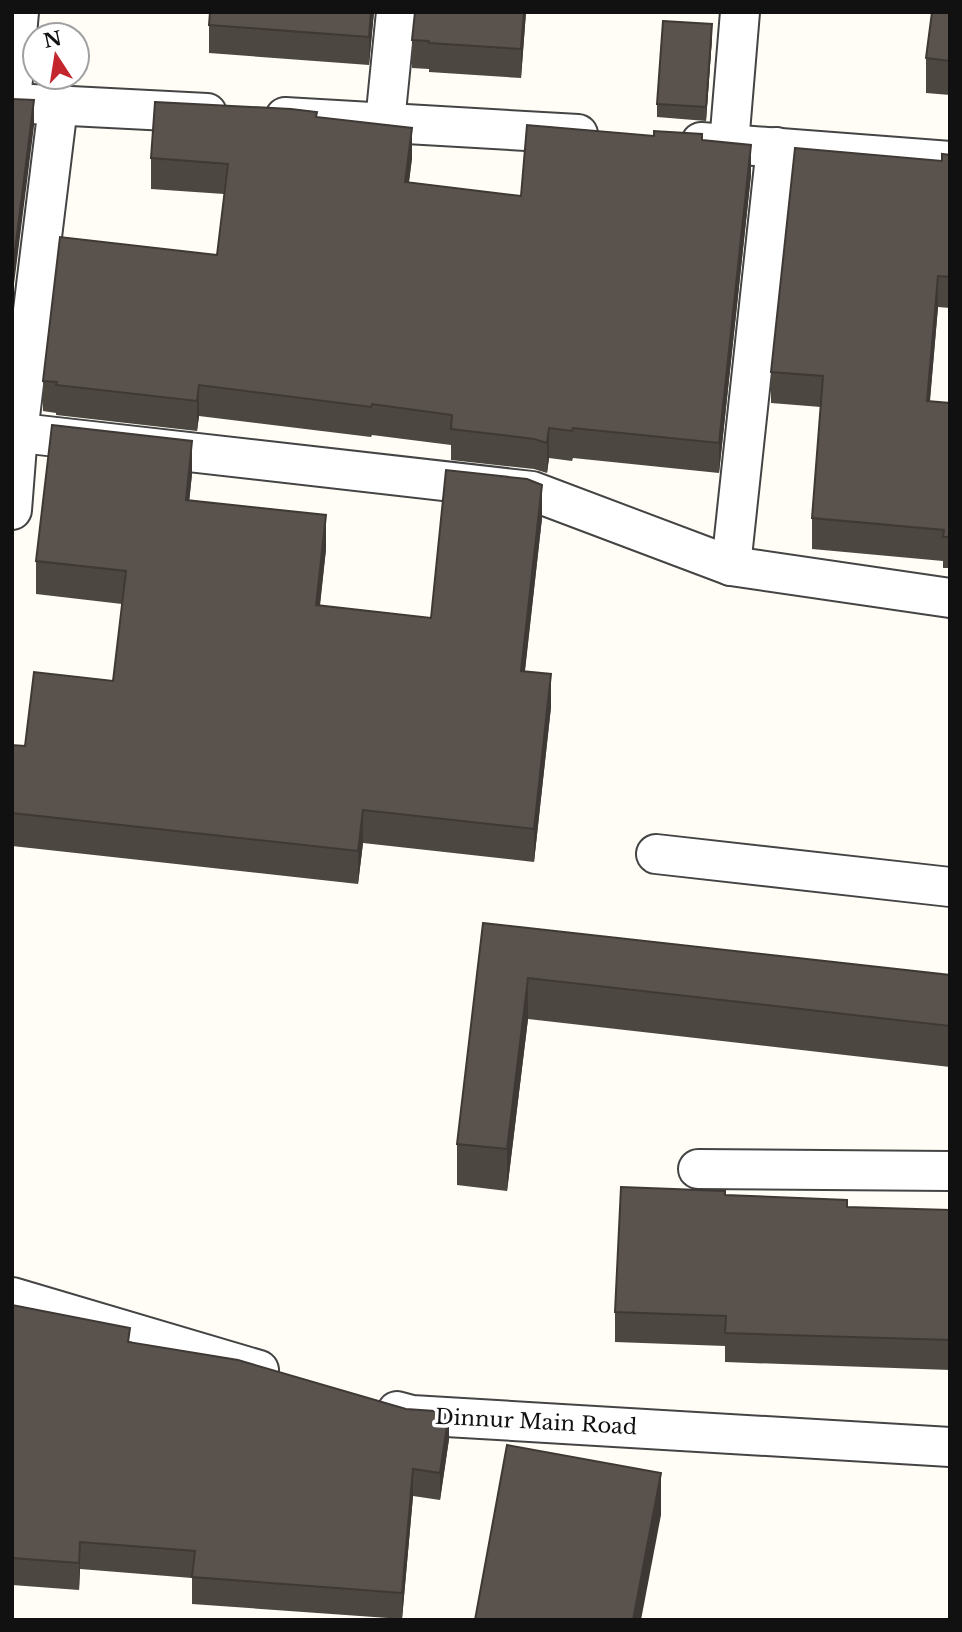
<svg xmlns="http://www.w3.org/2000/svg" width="962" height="1632" viewBox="0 0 962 1632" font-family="'Libre Baskerville',serif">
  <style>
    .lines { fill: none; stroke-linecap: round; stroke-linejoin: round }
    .minor-casing { stroke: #444; stroke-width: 42 }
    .minor { stroke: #fff; stroke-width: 38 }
    .wall { fill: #4d4742 }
    .shaded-wall { fill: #3f3936 }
    .building { fill: #5a524d; stroke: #3f3936; stroke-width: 2 }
    .labels { text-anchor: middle; stroke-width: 7; stroke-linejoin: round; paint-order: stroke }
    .street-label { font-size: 21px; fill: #111; stroke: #fff }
  </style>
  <rect width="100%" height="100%" fill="#fffdf5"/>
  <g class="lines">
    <g class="minor-casing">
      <g id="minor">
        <polyline points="12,90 19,12"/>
        <polyline points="12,103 207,113"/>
        <polyline points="285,117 578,134"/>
        <polyline points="385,122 396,12"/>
        <polyline points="701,142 950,161"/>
        <polyline points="729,144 740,12"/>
        <polyline points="12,432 532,491 731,566 950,598"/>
        <polyline points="12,510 18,433 58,106"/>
        <polyline points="731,566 776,147"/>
        <polyline points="656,854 950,887"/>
        <polyline points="698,1169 950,1171"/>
        <polyline points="12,1297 259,1370"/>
        <polyline points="397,1411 412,1415 950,1447"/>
      </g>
    </g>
    <use href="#minor" class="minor"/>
  </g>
  <g class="wall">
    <polygon points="374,12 369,65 209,53 209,25"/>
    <polygon points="526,12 521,78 429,72 429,69 412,68 412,40"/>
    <polygon points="950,12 950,95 926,93 926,58"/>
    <polygon points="712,38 706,121 657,117 657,104"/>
    <polygon points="317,117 412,158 409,182 521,196 702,140 751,175 719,473 573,458 572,461 549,458 547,473 534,469 451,460 451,445 372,435 371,437 199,416 197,431 56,415 56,413 43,411 43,381 217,255 224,194 151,189 151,158"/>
    <polygon points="950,155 950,308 938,307 930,401 950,403 950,568 943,568 943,561 812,549 812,518 821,407 771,403 771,372 942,161"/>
    <polygon points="192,474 189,501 326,549 320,606 431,618 542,518 525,671 551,707 534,862 363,843 358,884 12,846 12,745 25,746 113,681 122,604 36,594 36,561"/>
    <polygon points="483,923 950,975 950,1067 528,1019 507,1191 457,1185 457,1144"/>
    <polygon points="725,1195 847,1207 950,1210 950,1370 725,1362 725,1346 615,1342 615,1312"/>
    <polygon points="12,1305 449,1439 440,1500 413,1496 402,1619 192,1604 192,1578 80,1569 79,1590 12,1585"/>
  </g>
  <g class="shaded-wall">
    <polygon points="371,12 374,12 369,65 369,37"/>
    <polygon points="524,12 526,12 521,78 521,49"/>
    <polygon points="712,24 712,38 706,121 706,107"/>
    <polygon points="34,100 34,126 12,300 12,274"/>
    <polygon points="412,128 412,158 405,212 405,182"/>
    <polygon points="751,145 751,175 719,473 719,443"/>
    <polygon points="938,276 938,307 927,432 927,401"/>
    <polygon points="199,385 199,416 197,431 197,401"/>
    <polygon points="549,428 549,458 547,473 547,443"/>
    <polygon points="192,441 192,474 186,533 186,500"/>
    <polygon points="542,485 542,518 521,704 521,671"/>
    <polygon points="326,515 326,549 316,638 316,605"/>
    <polygon points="551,674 551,707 534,862 534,829"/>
    <polygon points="363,810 363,843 358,884 358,851"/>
    <polygon points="528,978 528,1019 507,1191 507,1149"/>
    <polygon points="449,1412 449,1439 440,1500 440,1473"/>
    <polygon points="413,1469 413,1496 402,1619 402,1593"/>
    <polygon points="661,1473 661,1515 641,1620 633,1620"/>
    <polygon points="80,1542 80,1569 79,1590 79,1563"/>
  </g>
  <g class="building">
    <polygon points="210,12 371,12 369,37 209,25"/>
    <polygon points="415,12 524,12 521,49 429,43 429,41 412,40"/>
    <polygon points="932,12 950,12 950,61 926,58"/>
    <polygon points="663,21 712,24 706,107 657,104"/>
    <polygon points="12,99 34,100 12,274"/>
    <polygon points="155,102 291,109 317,112 316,117 412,128 405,182 521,196 527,125 654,136 654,131 702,134 702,140 751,145 719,443 573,428 572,431 549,428 547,443 534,439 451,429 452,415 372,404 371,407 199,385 197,401 56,385 57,382 43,381 60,237 217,255 228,164 151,158"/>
    <polygon points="795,148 942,161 942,154 950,155 950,277 938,276 927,401 950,403 950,537 943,537 944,530 812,518 823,376 771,372"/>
    <polygon points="52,425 192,441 186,500 326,515 316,605 431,618 446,470 527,479 542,485 521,671 551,674 534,829 363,810 358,851 12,813 12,745 25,746 34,672 113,681 126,571 36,561"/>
    <polygon points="483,923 950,975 950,1026 528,978 507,1149 457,1144"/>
    <polygon points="621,1187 725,1191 725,1195 847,1200 847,1207 950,1210 950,1340 725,1333 726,1316 615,1312"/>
    <polygon points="12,1305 130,1328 128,1342 238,1360 406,1409 449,1412 440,1473 413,1469 402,1593 192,1577 195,1551 80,1542 79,1563 12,1558"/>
    <polygon points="507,1445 661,1473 633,1620 475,1620"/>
  </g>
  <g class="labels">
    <g class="street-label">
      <text transform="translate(536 1422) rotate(3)" y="7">Dinnur Main Road</text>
    </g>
  </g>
  <rect width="962" height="1632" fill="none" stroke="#111111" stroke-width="28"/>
  <g transform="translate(56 56) rotate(348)"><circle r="33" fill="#ffffff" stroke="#a0a0a0" stroke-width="2"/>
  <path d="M0-5L12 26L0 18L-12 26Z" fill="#c4262e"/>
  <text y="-10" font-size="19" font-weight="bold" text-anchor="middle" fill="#111111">N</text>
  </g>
</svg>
